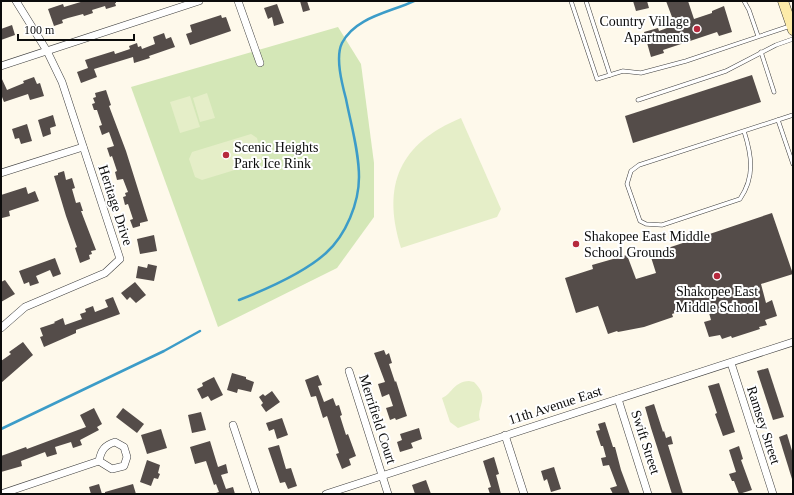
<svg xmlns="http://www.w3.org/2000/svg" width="794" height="495" viewBox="0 0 794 495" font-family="Georgia,serif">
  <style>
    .green { fill: #d4e7b7 }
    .pitch { fill: #e5eec8 }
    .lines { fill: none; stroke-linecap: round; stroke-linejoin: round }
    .stream { stroke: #3c9cc8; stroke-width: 2.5 }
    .building { fill: #544c49 }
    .service-casing { stroke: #3f3f3f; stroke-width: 4.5 }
    .minor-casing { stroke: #3f3f3f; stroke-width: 8 }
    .secondary-casing { stroke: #2e2e2e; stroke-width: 11 }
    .service { stroke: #fff; stroke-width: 3.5 }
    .minor { stroke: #fff; stroke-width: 7 }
    .secondary { stroke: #fceba9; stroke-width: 10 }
    .poi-dot { fill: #b6293d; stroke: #fff; stroke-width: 1.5 }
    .labels { text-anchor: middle; stroke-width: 4; stroke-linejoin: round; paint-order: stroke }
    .poi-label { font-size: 14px; fill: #0c0c0c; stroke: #fff; text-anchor: start }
    .street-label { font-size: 14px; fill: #0c0c0c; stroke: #fff }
  </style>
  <rect width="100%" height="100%" fill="#fef9eb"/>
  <polygon class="green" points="338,27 361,64 374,163 374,217 337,268 218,327 131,87"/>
  <g class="pitch">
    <polygon points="207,93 215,118 200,122 193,98"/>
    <polygon points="190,96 200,127 180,133 170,102"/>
    <path d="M461 118 501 209 497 217 401 248C381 185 400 143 461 118Z"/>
    <polygon points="251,134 257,138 262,157 258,163 202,180 195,177 189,159 192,152"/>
    <path d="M469 381 474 382C491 398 476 407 480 420L458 428 450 422 442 398C453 393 453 382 469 381Z"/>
  </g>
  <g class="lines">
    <g class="stream">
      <path d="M239 300C267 289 304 273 326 253 346 235 359 203 359 177 359 151 351 125 346 99 342 84 335 57 342 43 355 17 391 12 414 1"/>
      <polyline points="1,429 164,351 200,331"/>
    </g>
  </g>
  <g class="building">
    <polygon points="84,1 116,1 116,3 115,3 116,6 106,9 105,6 92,10 93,13 84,16 83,14 68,18 62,20 63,23 54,26 48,9 63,4 64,7"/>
    <polygon points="300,1 307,1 310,10 303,12"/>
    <polygon points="633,1 647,1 649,8 636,11"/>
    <polygon points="666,1 688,1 694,19 712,13 712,11 724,6 732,32 719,36 717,32 663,50 664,53 651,57 644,32 658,28 659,31 675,25"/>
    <polygon points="277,4 284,23 274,26 272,17 268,19 264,8"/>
    <polygon points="221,15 222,18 226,17 231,31 190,45 186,34 192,32 190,25"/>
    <polygon points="12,25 15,35 1,40 1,29"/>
    <polygon points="164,33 166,39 171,37 175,47 149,56 150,58 134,63 133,57 94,69 97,77 81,83 77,72 88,68 85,60 114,51 115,54 130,49 129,46 137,43 138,47 141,46 142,49 155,44 153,37"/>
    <polygon points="752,75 761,102 633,143 625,116"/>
    <polygon points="1,77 7,90 24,83 23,81 34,77 37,84 40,83 44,96 30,100 28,94 4,102 2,97 1,97"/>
    <polygon points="106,90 111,105 109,106 126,151 148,221 140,223 140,226 133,228 130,220 133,219 128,204 125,205 123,197 126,196 125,193 128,192 123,179 117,180 115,172 117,171 112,156 110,157 107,148 114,146 109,132 102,135 99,126 102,125 97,110 94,110 92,104 95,103 93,98 96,97 95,93"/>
    <polygon points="53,115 56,126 50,128 51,134 43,137 38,120"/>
    <polygon points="27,124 32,141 21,144 19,138 15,139 12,129"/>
    <polygon points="64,171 66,180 72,178 75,188 72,189 76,203 80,202 83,211 81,211 96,250 91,251 92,254 89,255 90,259 80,263 75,248 77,247 66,216 54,176 58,175 58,173"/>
    <polygon points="26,187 28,194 35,191 39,201 9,211 10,216 2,218 1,215 1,195"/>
    <polygon points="772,213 793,274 761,284 766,303 772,300 777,316 765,320 767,325 759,327 760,329 732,338 731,336 722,339 720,335 709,337 704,322 711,320 706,302 672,314 673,317 644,327 618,332 617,331 608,334 598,306 576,313 565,278 593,269 592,265 627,255 636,279 656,273 650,254"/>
    <polygon points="154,235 157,251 140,254 137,239"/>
    <polygon points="55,258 61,274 53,277 50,270 36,276 39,283 30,286 29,282 24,284 19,271"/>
    <polygon points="148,264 157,266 154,281 136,278 138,266 147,268"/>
    <polygon points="5,280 15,294 1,302 1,282"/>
    <polygon points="135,282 146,295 136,303 130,297 127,300 121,293"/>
    <polygon points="113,297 120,314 76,330 76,333 44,347 40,337 43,336 40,328 55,323 54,322 63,318 65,325 82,319 80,314 86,312 85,309 93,306 95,312 108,307 105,300"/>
    <polygon points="23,342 33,355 1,383 1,361 11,354 9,352"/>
    <polygon points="384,350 386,355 389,353 392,363 389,364 395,382 396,381 407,416 396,420 395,418 390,420 386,408 393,406 389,394 382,397 378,384 385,382 374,353"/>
    <polygon points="768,368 784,417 773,420 757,371"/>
    <polygon points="232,373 246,377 246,379 254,382 251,392 238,389 237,393 227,390"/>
    <polygon points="318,375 322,385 318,386 324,402 333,398 336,406 339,405 342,415 340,416 346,435 348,434 356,456 349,459 351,465 342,469 336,454 339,453 327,416 323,418 316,396 311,397 305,380"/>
    <polygon points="214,377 223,395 211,401 208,396 202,399 197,389 203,386 202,383"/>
    <polygon points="719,383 735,432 723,436 715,414 717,413 708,386"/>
    <polygon points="272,391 280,402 266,412 261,405 263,403 259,397 263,394 265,396"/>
    <polygon points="654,404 663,432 664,431 666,438 671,436 673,444 668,445 683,494 672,494 651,428 645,407"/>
    <polygon points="94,408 102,424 97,427 99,430 80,440 82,445 73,448 71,442 55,447 57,454 47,457 45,452 21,461 22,466 1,472 1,456 26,447 27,449 86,427 80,415"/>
    <polygon points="123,408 144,424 137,433 116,417"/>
    <polygon points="201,412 206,430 192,433 188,415"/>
    <polygon points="282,418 288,435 277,439 274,429 269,431 266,423"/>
    <polygon points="605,422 613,447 615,447 621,470 630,494 613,494 610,488 617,486 609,465 603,466 601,458 606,457 603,446 601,446 596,431 600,430 598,424"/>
    <polygon points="419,428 422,439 411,443 413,448 400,452 397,442 402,440 400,434"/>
    <polygon points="161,429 167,448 147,454 141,435"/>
    <polygon points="787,434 793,454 793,478 792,479 779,437"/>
    <polygon points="210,441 218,467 226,464 228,473 221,475 226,489 233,487 235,494 216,494 216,493 219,492 216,484 214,485 206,461 195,464 190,447"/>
    <polygon points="279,445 286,469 291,468 297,486 288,489 285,482 280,483 268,448"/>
    <polygon points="739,446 743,459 741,460 752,490 739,494 734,481 732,481 729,474 736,472 729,450"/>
    <polygon points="494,457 499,474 496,475 501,494 490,494 488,488 491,487 483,461"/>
    <polygon points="147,460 160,465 158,473 160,474 158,479 154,478 151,486 140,482"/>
    <polygon points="554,467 561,489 551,492 547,479 544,481 541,471"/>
    <polygon points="426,480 431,494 415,494 412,485"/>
    <polygon points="99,484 102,494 91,494 89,487"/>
    <polygon points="133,484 136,494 105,494 105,492"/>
  </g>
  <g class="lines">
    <g class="service-casing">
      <g id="service">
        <polyline points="571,1 597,79 623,71 641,73 686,61 790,26"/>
        <polyline points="586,1 610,75"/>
        <polyline points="744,1 749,10 758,36"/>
        <polyline points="761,52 774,92"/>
        <polyline points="638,100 726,71 776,45 793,39"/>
        <polyline points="778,120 793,164"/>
        <path d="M744 131C752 156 755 177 740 199L662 225 646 224 640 221 627 184 631 171 639 165 793 115"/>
      </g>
    </g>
    <g class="minor-casing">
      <g id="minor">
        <polyline points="238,1 260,63"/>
        <polyline points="1,66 199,1"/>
        <polyline points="1,173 83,147"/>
        <polyline points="1,328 25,307 105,273 120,259 62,82 47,51 16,1"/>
        <polyline points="731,363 773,494"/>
        <polyline points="349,371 388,494"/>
        <polyline points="618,399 648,494"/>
        <polyline points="233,425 256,494"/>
        <polyline points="505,435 524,494"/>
        <path d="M115 442 124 447 127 457 124 466 112 469 99 461C101 450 105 445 115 442Z"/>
        <polyline points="1,494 99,461"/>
        <polyline points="326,494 793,342"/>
      </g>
    </g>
    <g class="secondary-casing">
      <polyline id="secondary" points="783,1 793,30"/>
    </g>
    <use href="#service" class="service"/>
    <use href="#minor" class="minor"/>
    <use href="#secondary" class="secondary"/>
  </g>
  <g class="poi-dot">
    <circle cx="697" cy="29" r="4"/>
    <circle cx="226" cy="155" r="4"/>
    <circle cx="576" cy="244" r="4"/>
    <circle cx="717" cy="276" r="4"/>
  </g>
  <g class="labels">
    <g class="poi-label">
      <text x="689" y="26" text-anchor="end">Country Village<tspan x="689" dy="16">Apartments</tspan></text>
      <text x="234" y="152">Scenic Heights<tspan x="234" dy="16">Park Ice Rink</tspan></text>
      <text x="584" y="241">Shakopee East Middle<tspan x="584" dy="16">School Grounds</tspan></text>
      <text x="717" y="296" text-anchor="middle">Shakopee East<tspan x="717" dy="16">Middle School</tspan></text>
    </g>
    <g class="street-label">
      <text transform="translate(116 205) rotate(72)" y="5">Heritage Drive</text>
      <text transform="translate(555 405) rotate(-18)" y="5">11th Avenue East</text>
      <text transform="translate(378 419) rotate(72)" y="5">Merrifield Court</text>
      <text transform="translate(764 425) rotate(72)" y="5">Ramsey Street</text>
      <text transform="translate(646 442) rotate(72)" y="5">Swift Street</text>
    </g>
  </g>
  <rect width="794" height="495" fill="none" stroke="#0c0c0c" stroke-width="4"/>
  <path d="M18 34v6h116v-6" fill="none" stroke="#0c0c0c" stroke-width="2"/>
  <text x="24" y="34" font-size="12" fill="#0c0c0c" stroke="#ffffff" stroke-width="3" paint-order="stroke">100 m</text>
</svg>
